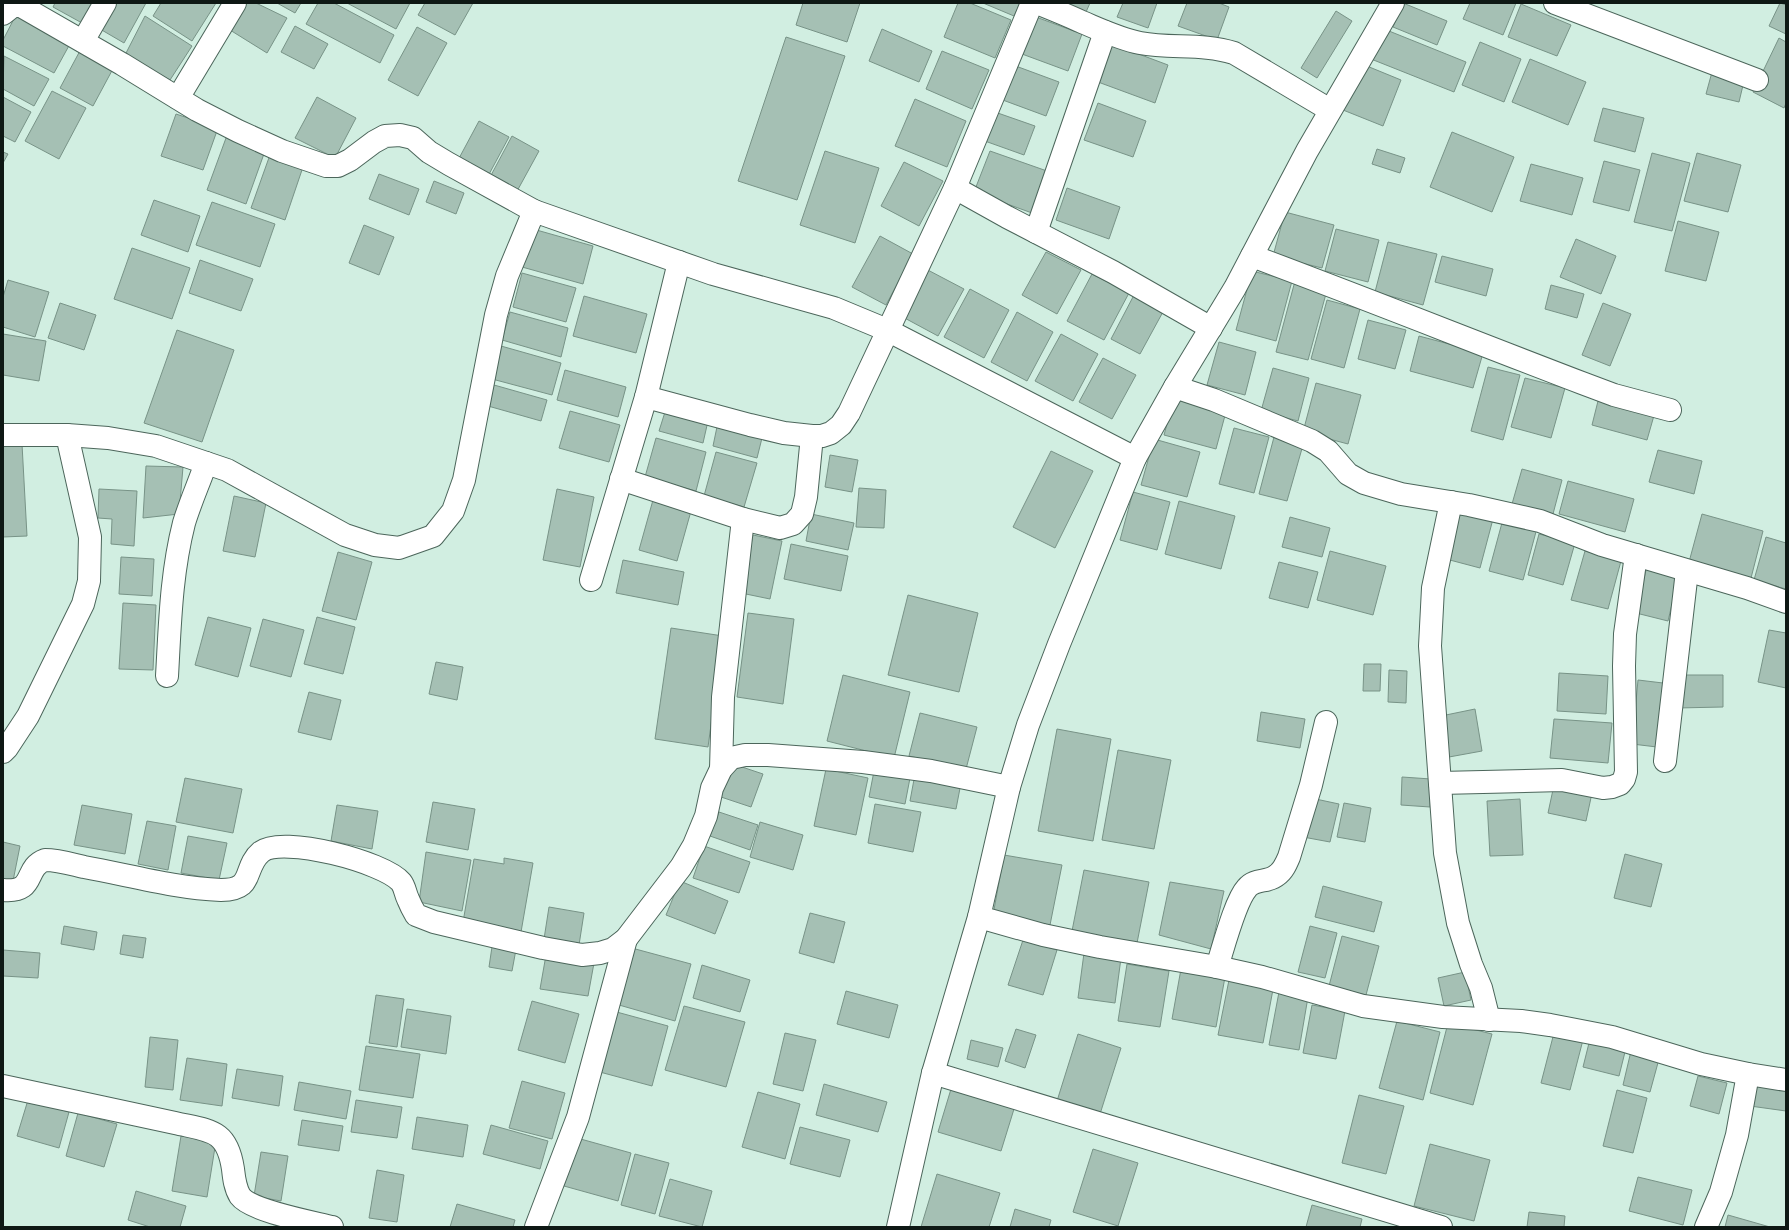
<svg xmlns="http://www.w3.org/2000/svg" width="1789" height="1230" viewBox="0 0 1789 1230" font-family="Poppins,sans-serif">
  <style>
    .building { fill: #a5c0b4; stroke: #789387 }
    .lines { fill: none; stroke-linecap: round; stroke-linejoin: round }
    .minor-casing { stroke: #4c665b; stroke-width: 24 }
    .major-casing { stroke: #4c665b; stroke-width: 24 }
    .minor { stroke: #fff; stroke-width: 22 }
    .major { stroke: #fff; stroke-width: 22 }
  </style>
  <rect width="100%" height="100%" fill="#d1eee1"/>
  <g class="building">
    <polygon points="55,3 93,3 82,23 53,7"/>
    <polygon points="115,3 146,3 124,43 100,29"/>
    <polygon points="161,3 216,3 192,41 153,16"/>
    <polygon points="245,3 256,3 287,18 267,53 230,30"/>
    <polygon points="277,3 301,3 295,13"/>
    <polygon points="318,3 334,3 394,35 380,63 306,24"/>
    <polygon points="347,3 410,3 396,29"/>
    <polygon points="425,3 473,3 455,35 418,15"/>
    <polygon points="803,3 860,3 847,42 796,25"/>
    <polygon points="958,3 970,3 1011,20 995,58 944,37"/>
    <polygon points="983,3 1020,3 1014,16"/>
    <polygon points="1061,3 1090,3 1086,12"/>
    <polygon points="1123,3 1157,3 1148,28 1117,17"/>
    <polygon points="1187,3 1219,3 1229,7 1217,40 1178,26"/>
    <polygon points="1403,3 1447,21 1437,45 1393,27"/>
    <polygon points="1470,3 1516,3 1503,35 1463,19"/>
    <polygon points="1780,3 1786,5 1786,34 1769,26"/>
    <polygon points="1521,4 1571,25 1557,56 1508,37"/>
    <polygon points="1336,11 1352,21 1317,78 1301,68"/>
    <polygon points="17,13 71,42 54,73 3,46 3,40"/>
    <polygon points="145,16 192,46 170,80 125,55"/>
    <polygon points="1036,17 1082,34 1068,71 1022,54"/>
    <polygon points="295,26 328,44 314,69 281,52"/>
    <polygon points="417,27 447,43 418,96 388,80"/>
    <polygon points="882,29 932,51 919,82 869,61"/>
    <polygon points="1384,29 1466,62 1454,92 1371,59"/>
    <polygon points="786,37 845,56 797,200 738,181"/>
    <polygon points="1779,38 1786,42 1786,103 1784,108 1753,92"/>
    <polygon points="1480,42 1521,59 1504,102 1462,85"/>
    <polygon points="1112,44 1168,65 1155,103 1098,82"/>
    <polygon points="82,47 115,65 93,106 60,88"/>
    <polygon points="942,51 989,70 972,109 926,89"/>
    <polygon points="4,56 49,79 34,106 3,89"/>
    <polygon points="1530,59 1586,82 1568,125 1512,102"/>
    <polygon points="1362,64 1401,80 1383,126 1343,110"/>
    <polygon points="1013,65 1059,82 1046,116 1000,99"/>
    <polygon points="1712,72 1744,81 1739,102 1706,94"/>
    <polygon points="52,91 86,108 59,159 25,141"/>
    <polygon points="3,97 31,112 15,142 3,136"/>
    <polygon points="317,97 356,118 335,158 295,138"/>
    <polygon points="915,99 966,121 947,167 895,146"/>
    <polygon points="1098,103 1146,121 1133,157 1084,140"/>
    <polygon points="1603,108 1644,118 1635,152 1594,141"/>
    <polygon points="992,111 1035,126 1024,155 982,140"/>
    <polygon points="176,114 218,128 203,170 161,156"/>
    <polygon points="479,121 509,137 487,178 457,162"/>
    <polygon points="1452,132 1514,157 1492,212 1430,187"/>
    <polygon points="512,136 539,151 516,193 489,179"/>
    <polygon points="226,138 265,151 246,204 207,190"/>
    <polygon points="1377,149 1405,158 1400,173 1372,164"/>
    <polygon points="825,151 879,168 855,243 800,225"/>
    <polygon points="990,151 1047,171 1032,213 974,192"/>
    <polygon points="3,152 8,154 3,163"/>
    <polygon points="271,152 304,164 285,220 251,208"/>
    <polygon points="1652,153 1690,163 1672,231 1634,222"/>
    <polygon points="1697,153 1741,165 1728,212 1684,201"/>
    <polygon points="1604,161 1640,170 1629,211 1593,202"/>
    <polygon points="904,162 943,181 919,226 881,206"/>
    <polygon points="1531,164 1583,178 1572,215 1520,201"/>
    <polygon points="379,174 419,189 409,215 369,199"/>
    <polygon points="434,181 464,193 456,214 426,202"/>
    <polygon points="1067,188 1120,207 1109,239 1056,220"/>
    <polygon points="154,200 200,216 188,252 141,235"/>
    <polygon points="212,202 275,224 260,267 196,245"/>
    <polygon points="1285,212 1334,225 1322,268 1273,256"/>
    <polygon points="1678,221 1719,232 1706,281 1665,271"/>
    <polygon points="364,225 394,237 379,275 349,263"/>
    <polygon points="533,229 593,246 583,284 522,267"/>
    <polygon points="1336,229 1379,240 1368,282 1325,271"/>
    <polygon points="880,236 913,254 886,305 852,287"/>
    <polygon points="1576,239 1616,256 1601,294 1560,277"/>
    <polygon points="1388,242 1437,254 1423,305 1375,292"/>
    <polygon points="132,248 190,268 172,319 114,299"/>
    <polygon points="1046,252 1081,270 1057,314 1022,295"/>
    <polygon points="1442,256 1493,269 1486,296 1435,282"/>
    <polygon points="200,260 253,279 241,311 189,293"/>
    <polygon points="924,268 964,289 938,336 899,315"/>
    <polygon points="1252,271 1292,281 1276,341 1236,330"/>
    <polygon points="522,273 576,288 566,322 513,307"/>
    <polygon points="1092,274 1129,293 1104,340 1067,321"/>
    <polygon points="8,280 49,292 35,337 3,327 3,297"/>
    <polygon points="1295,281 1327,290 1308,360 1276,352"/>
    <polygon points="1551,285 1584,294 1577,318 1545,309"/>
    <polygon points="970,289 1009,310 984,358 944,337"/>
    <polygon points="1134,295 1164,310 1140,354 1111,339"/>
    <polygon points="584,296 647,314 636,353 573,336"/>
    <polygon points="1327,300 1360,309 1344,368 1311,359"/>
    <polygon points="60,303 96,315 84,350 48,338"/>
    <polygon points="1603,303 1631,314 1610,366 1582,355"/>
    <polygon points="510,312 568,328 561,357 502,340"/>
    <polygon points="1017,312 1053,332 1027,381 991,362"/>
    <polygon points="1368,320 1406,330 1395,369 1358,359"/>
    <polygon points="177,330 234,350 202,442 144,423"/>
    <polygon points="3,334 46,341 39,381 3,375"/>
    <polygon points="1061,334 1098,354 1073,401 1035,381"/>
    <polygon points="1419,336 1483,353 1473,388 1410,371"/>
    <polygon points="1219,342 1256,352 1245,395 1207,385"/>
    <polygon points="501,346 561,363 552,395 492,379"/>
    <polygon points="1103,358 1136,375 1112,419 1079,402"/>
    <polygon points="1488,367 1520,375 1503,440 1471,431"/>
    <polygon points="1273,368 1309,378 1298,421 1261,411"/>
    <polygon points="565,370 626,387 618,417 557,400"/>
    <polygon points="1525,378 1565,388 1551,438 1511,427"/>
    <polygon points="1316,383 1361,395 1348,444 1303,432"/>
    <polygon points="494,385 547,400 541,421 488,406"/>
    <polygon points="1175,395 1227,408 1216,449 1164,435"/>
    <polygon points="1599,397 1655,412 1647,440 1592,425"/>
    <polygon points="570,411 620,425 609,462 559,448"/>
    <polygon points="665,412 708,421 703,443 659,431"/>
    <polygon points="718,422 763,434 757,458 713,446"/>
    <polygon points="1234,428 1269,437 1254,493 1219,484"/>
    <polygon points="1274,437 1303,445 1287,501 1259,494"/>
    <polygon points="656,438 706,452 696,491 645,477"/>
    <polygon points="1154,439 1200,452 1187,497 1141,485"/>
    <polygon points="22,444 27,536 3,537 3,445"/>
    <polygon points="1658,450 1702,461 1694,494 1649,482"/>
    <polygon points="1051,451 1093,471 1055,548 1013,527"/>
    <polygon points="716,452 757,463 744,507 704,496"/>
    <polygon points="830,455 858,460 852,492 825,487"/>
    <polygon points="146,466 183,467 179,514 143,518"/>
    <polygon points="1522,469 1562,480 1553,514 1512,504"/>
    <polygon points="1568,481 1634,499 1625,532 1559,514"/>
    <polygon points="859,488 886,490 884,528 856,527"/>
    <polygon points="99,489 137,491 134,546 111,544 112,519 98,518"/>
    <polygon points="557,489 594,497 580,567 543,560"/>
    <polygon points="1133,492 1170,502 1157,550 1120,540"/>
    <polygon points="234,496 266,503 255,557 223,551"/>
    <polygon points="653,500 691,511 677,561 639,550"/>
    <polygon points="1179,501 1235,516 1221,569 1165,554"/>
    <polygon points="1460,509 1493,519 1480,568 1446,559"/>
    <polygon points="811,514 854,523 848,550 806,541"/>
    <polygon points="1702,514 1763,531 1751,578 1689,562"/>
    <polygon points="1290,517 1330,528 1322,557 1282,547"/>
    <polygon points="1503,519 1537,528 1523,580 1489,571"/>
    <polygon points="1539,534 1575,543 1563,585 1528,575"/>
    <polygon points="753,535 782,541 770,599 741,593"/>
    <polygon points="1766,537 1786,543 1786,589 1754,580"/>
    <polygon points="791,544 848,556 841,591 784,579"/>
    <polygon points="1330,551 1386,566 1373,615 1317,600"/>
    <polygon points="1585,551 1621,561 1608,609 1571,600"/>
    <polygon points="338,552 372,562 356,620 322,611"/>
    <polygon points="121,557 154,559 152,596 119,594"/>
    <polygon points="623,560 684,572 678,605 616,593"/>
    <polygon points="1279,562 1318,572 1308,608 1269,598"/>
    <polygon points="1647,566 1679,574 1668,621 1636,613"/>
    <polygon points="908,595 978,613 959,692 888,675"/>
    <polygon points="123,603 156,605 153,670 119,669"/>
    <polygon points="748,613 794,619 783,704 737,697"/>
    <polygon points="208,617 251,628 238,677 195,665"/>
    <polygon points="317,617 355,627 343,674 304,664"/>
    <polygon points="263,619 304,630 291,677 250,666"/>
    <polygon points="671,628 723,636 708,747 655,739"/>
    <polygon points="1769,630 1786,633 1786,688 1758,682"/>
    <polygon points="436,662 463,667 457,700 429,694"/>
    <polygon points="1364,664 1381,664 1380,691 1363,691"/>
    <polygon points="1389,670 1407,671 1406,703 1388,702"/>
    <polygon points="1559,673 1608,676 1606,714 1557,711"/>
    <polygon points="843,675 910,692 894,758 827,741"/>
    <polygon points="1677,675 1723,675 1723,707 1677,708"/>
    <polygon points="1638,680 1663,683 1657,747 1632,744"/>
    <polygon points="309,692 341,700 331,740 298,732"/>
    <polygon points="1475,709 1482,751 1449,757 1441,716"/>
    <polygon points="1261,712 1305,719 1300,748 1257,741"/>
    <polygon points="920,713 977,727 966,769 909,756"/>
    <polygon points="1554,719 1612,723 1608,763 1550,758"/>
    <polygon points="1057,729 1111,739 1093,841 1038,831"/>
    <polygon points="1118,750 1171,760 1154,849 1102,840"/>
    <polygon points="730,763 763,774 751,807 718,796"/>
    <polygon points="826,769 868,778 856,835 814,826"/>
    <polygon points="874,771 910,778 905,804 869,797"/>
    <polygon points="915,774 961,783 956,809 910,801"/>
    <polygon points="1402,777 1431,779 1430,807 1401,805"/>
    <polygon points="185,778 242,789 233,833 176,822"/>
    <polygon points="1554,785 1592,793 1586,821 1548,813"/>
    <polygon points="1311,798 1339,804 1330,842 1303,837"/>
    <polygon points="1520,799 1523,855 1490,856 1487,801"/>
    <polygon points="433,802 475,809 468,850 426,842"/>
    <polygon points="1344,803 1371,808 1365,842 1337,837"/>
    <polygon points="875,804 921,812 913,852 868,843"/>
    <polygon points="82,805 132,814 125,854 74,845"/>
    <polygon points="337,805 378,811 372,849 331,841"/>
    <polygon points="719,812 758,825 750,850 710,836"/>
    <polygon points="147,821 176,826 168,870 138,864"/>
    <polygon points="760,822 803,835 793,870 750,857"/>
    <polygon points="188,836 227,843 219,880 181,873"/>
    <polygon points="3,842 20,846 13,881 3,879"/>
    <polygon points="704,846 750,862 739,893 693,878"/>
    <polygon points="426,852 471,860 462,911 419,902"/>
    <polygon points="1625,854 1662,864 1651,907 1614,898"/>
    <polygon points="1004,855 1062,865 1050,925 993,915"/>
    <polygon points="504,858 533,863 521,932 463,922 474,859 504,864"/>
    <polygon points="1084,870 1149,882 1137,943 1072,931"/>
    <polygon points="680,881 728,901 715,934 666,915"/>
    <polygon points="1170,882 1224,891 1211,949 1159,935"/>
    <polygon points="1323,886 1382,902 1374,932 1315,917"/>
    <polygon points="549,907 584,913 579,945 544,939"/>
    <polygon points="810,913 845,922 834,963 799,953"/>
    <polygon points="64,926 97,932 94,950 61,944"/>
    <polygon points="1310,926 1337,933 1325,978 1298,972"/>
    <polygon points="123,935 146,938 143,958 120,954"/>
    <polygon points="1342,936 1379,946 1366,995 1329,986"/>
    <polygon points="493,940 517,944 512,971 489,967"/>
    <polygon points="1023,940 1057,950 1043,995 1008,985"/>
    <polygon points="628,947 691,964 675,1021 612,1003"/>
    <polygon points="3,950 40,953 38,978 3,976"/>
    <polygon points="1084,953 1121,958 1115,1003 1078,998"/>
    <polygon points="546,955 594,963 588,996 540,989"/>
    <polygon points="1127,964 1169,971 1160,1027 1118,1021"/>
    <polygon points="702,965 750,980 740,1012 693,998"/>
    <polygon points="1181,969 1225,977 1216,1027 1172,1019"/>
    <polygon points="1465,972 1471,1000 1444,1006 1438,978"/>
    <polygon points="1230,975 1274,984 1263,1043 1218,1035"/>
    <polygon points="846,991 898,1005 889,1038 837,1024"/>
    <polygon points="1279,992 1308,997 1299,1050 1269,1045"/>
    <polygon points="376,995 404,999 397,1047 369,1043"/>
    <polygon points="532,1001 579,1014 565,1063 518,1050"/>
    <polygon points="1312,1005 1345,1011 1336,1059 1303,1053"/>
    <polygon points="684,1006 745,1022 726,1087 665,1070"/>
    <polygon points="407,1009 451,1016 446,1054 401,1047"/>
    <polygon points="613,1011 668,1026 652,1086 596,1071"/>
    <polygon points="1397,1021 1440,1032 1423,1100 1379,1088"/>
    <polygon points="1448,1023 1492,1034 1473,1105 1430,1093"/>
    <polygon points="1016,1029 1036,1035 1025,1068 1005,1061"/>
    <polygon points="1555,1029 1584,1036 1570,1090 1541,1083"/>
    <polygon points="785,1033 816,1040 803,1091 773,1084"/>
    <polygon points="1078,1034 1121,1048 1100,1114 1057,1101"/>
    <polygon points="1591,1035 1627,1044 1619,1076 1583,1067"/>
    <polygon points="150,1037 178,1040 173,1090 145,1087"/>
    <polygon points="971,1040 1003,1048 998,1067 967,1059"/>
    <polygon points="366,1046 420,1054 413,1098 359,1090"/>
    <polygon points="1631,1051 1659,1059 1650,1092 1623,1085"/>
    <polygon points="187,1058 227,1064 222,1106 180,1100"/>
    <polygon points="237,1069 283,1076 279,1106 232,1098"/>
    <polygon points="1698,1076 1727,1083 1719,1114 1690,1106"/>
    <polygon points="1754,1080 1786,1085 1786,1111 1750,1106"/>
    <polygon points="522,1081 565,1093 552,1139 509,1128"/>
    <polygon points="299,1082 351,1091 346,1119 294,1110"/>
    <polygon points="824,1084 887,1102 878,1132 816,1115"/>
    <polygon points="951,1089 1014,1109 1001,1151 938,1132"/>
    <polygon points="1617,1090 1647,1098 1633,1153 1603,1146"/>
    <polygon points="758,1092 800,1104 785,1159 742,1147"/>
    <polygon points="1359,1095 1404,1106 1386,1174 1342,1163"/>
    <polygon points="28,1100 69,1112 59,1148 17,1136"/>
    <polygon points="356,1100 402,1107 397,1138 351,1132"/>
    <polygon points="78,1113 117,1124 104,1167 66,1156"/>
    <polygon points="417,1117 468,1125 463,1157 412,1149"/>
    <polygon points="302,1120 343,1126 339,1151 298,1145"/>
    <polygon points="491,1125 548,1141 540,1169 483,1154"/>
    <polygon points="800,1127 850,1140 840,1177 790,1164"/>
    <polygon points="181,1136 216,1141 207,1197 172,1191"/>
    <polygon points="577,1138 631,1153 618,1201 564,1186"/>
    <polygon points="1430,1144 1490,1160 1474,1221 1414,1206"/>
    <polygon points="1093,1149 1138,1163 1118,1226 1073,1212"/>
    <polygon points="261,1152 288,1156 281,1201 254,1196"/>
    <polygon points="635,1154 669,1163 655,1214 621,1205"/>
    <polygon points="377,1170 404,1175 397,1222 369,1218"/>
    <polygon points="937,1174 1000,1193 989,1227 921,1227"/>
    <polygon points="1638,1177 1692,1190 1683,1225 1629,1211"/>
    <polygon points="670,1179 712,1191 702,1227 659,1216"/>
    <polygon points="136,1191 186,1206 180,1227 150,1227 128,1220"/>
    <polygon points="457,1204 515,1220 513,1227 450,1227"/>
    <polygon points="1312,1205 1362,1219 1360,1227 1306,1227"/>
    <polygon points="1015,1209 1051,1220 1049,1227 1010,1227"/>
    <polygon points="1529,1212 1565,1216 1564,1227 1527,1227"/>
    <polygon points="1728,1215 1770,1227 1725,1227"/>
  </g>
  <g class="lines">
    <g class="minor-casing">
      <g id="minor">
        <path d="M1037 3C1052 9 1067 15 1082 22 1101 30 1120 39 1140 43 1171 49 1203 43 1234 53L1330 110"/>
        <polyline points="1555,3 1757,80"/>
        <polyline points="3,14 13,6 21,6 122,64 197,110 238,131 282,151 326,166 338,166 350,160 374,142 385,136 400,135 413,138 429,152 449,164 534,211"/>
        <polyline points="83,41 105,3"/>
        <polyline points="178,98 235,3"/>
        <polyline points="955,188 1007,217 1113,272 1211,328"/>
        <polyline points="1036,232 1105,32"/>
        <path d="M1252 256C1362 297 1472 341 1582 383L1614 395 1670 410"/>
        <polyline points="1175,387 1214,400 1312,441 1328,451 1348,474 1364,483 1401,494 1469,505 1540,521 1602,545 1747,588 1786,602"/>
        <polyline points="646,397 750,425 784,433 812,436 822,436 831,433 841,425 849,413 955,188 1032,3"/>
        <polyline points="3,435 67,435 108,438 156,446 227,470 345,535 375,545 399,548 433,536 453,511 464,480 496,315 507,276 534,211 713,274 834,308 887,330 1135,458"/>
        <polyline points="621,479 743,519 780,528 793,524 802,514 806,497 812,436"/>
        <polyline points="1451,502 1433,588 1430,646 1445,853 1458,923 1471,964 1481,988 1489,1020"/>
        <polyline points="591,580 646,397 679,262"/>
        <path d="M167 676C170 624 171 574 184 523 190 503 199 483 206 463"/>
        <polyline points="3,752 7,748 28,716 83,604 89,581 90,537 67,435"/>
        <polyline points="1665,761 1687,571"/>
        <polyline points="721,769 723,697 743,519"/>
        <polyline points="1440,783 1562,780 1603,788 1612,787 1620,784 1624,779 1626,772 1624,666 1625,634 1636,555"/>
        <path d="M3 890C37 893 23 868 45 860 58 860 71 864 84 867 129 875 174 888 221 890 256 890 242 868 261 852 282 835 384 862 401 882 405 887 405 893 408 899 410 904 413 910 416 915L434 922 543 948 582 955 600 953 613 949 626 939 681 867 694 845 706 816 712 788 721 769 731 758 745 755H768L863 762 931 771 1009 787"/>
        <polyline points="979,917 1043,935 1100,947 1217,967 1262,977 1363,1006 1443,1017 1521,1021 1550,1025 1612,1037 1701,1064 1748,1074 1786,1080"/>
        <path d="M1217 967C1223 949 1235 901 1247 888 1255 878 1268 883 1277 875 1283 871 1286 864 1289 857L1311 785 1326 722"/>
        <polyline points="933,1073 1441,1227"/>
        <path d="M3 1086 175 1123C210 1131 227 1129 233 1169 234 1178 235 1188 240 1196 251 1211 312 1222 332 1227"/>
        <polyline points="536,1227 578,1117 626,939"/>
        <polyline points="1706,1227 1721,1192 1737,1135 1748,1074"/>
      </g>
    </g>
    <g class="major-casing">
      <polyline id="major" points="898,1227 933,1073 979,917 1009,787 1028,725 1059,644 1135,458 1175,387 1235,288 1307,151 1393,3"/>
    </g>
    <use href="#minor" class="minor"/>
    <use href="#major" class="major"/>
  </g>
  <rect width="1789" height="1230" fill="none" stroke="#0e1814" stroke-width="8"/>
</svg>
